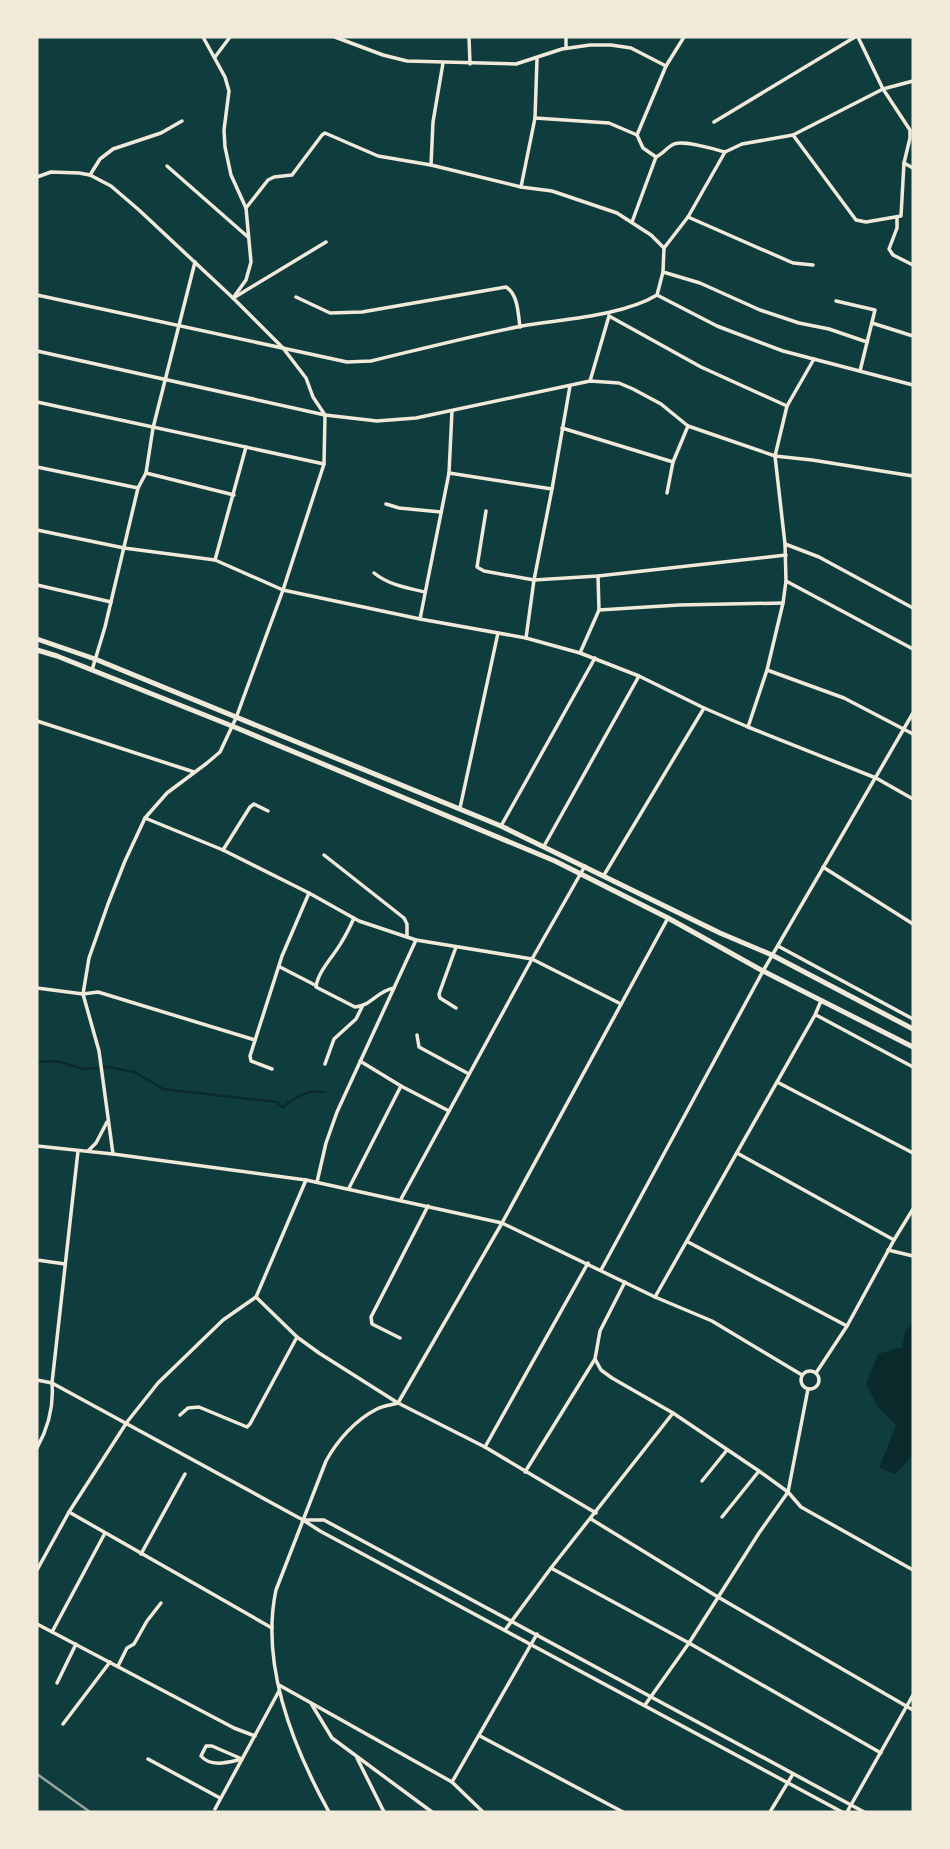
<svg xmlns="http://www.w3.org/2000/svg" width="950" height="1849" viewBox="0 0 950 1849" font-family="'Nunito Sans',sans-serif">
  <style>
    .water { fill: #0a2a2b }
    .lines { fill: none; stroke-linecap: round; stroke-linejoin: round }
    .stream { stroke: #0a2a2b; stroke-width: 2.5 }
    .minor { stroke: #f1e9da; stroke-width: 3.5 }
    .tertiary { stroke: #f1e9da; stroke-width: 3.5 }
    .trunk { stroke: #f1e9da; stroke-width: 5 }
    .rail { stroke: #97a49c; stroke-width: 2.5 }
  </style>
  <rect width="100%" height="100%" fill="#0f3d3e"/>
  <polygon class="water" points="913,1322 913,1455 896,1474 879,1468 896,1425 878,1407 866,1384 878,1354 902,1347 906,1330"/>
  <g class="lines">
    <path class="stream" d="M37 1062 56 1061 83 1069 108 1067 135 1072 163 1089 276 1102 283 1107C296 1097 307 1089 324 1092"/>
    <g class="minor">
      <polyline points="203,37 225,77 229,91 224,130 225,147 231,175 246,208 251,262 246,280 233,298"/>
      <polyline points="335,37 383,55 407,61 516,64 562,49 590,45 611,45 631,48 666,66"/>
      <polyline points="469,37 470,64"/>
      <path d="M684 37 666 66 637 135 643 148 656 157C663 154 667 147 674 144 685 140 713 149 725 152"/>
      <polyline points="566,48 566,37"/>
      <polyline points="215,57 230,37"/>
      <polyline points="535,118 609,123 637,135"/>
      <polyline points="714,122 855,37"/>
      <polyline points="793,135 856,220 866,222 901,216 904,163 910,138 910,130 883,89 858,37"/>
      <polyline points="904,163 913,168"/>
      <polyline points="431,165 433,122 443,63"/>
      <polyline points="167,166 248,237"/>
      <polyline points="90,175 100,159 113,149 161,133 182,121"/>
      <polyline points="521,187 535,118 537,59"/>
      <polyline points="246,208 268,180 274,177 292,175 322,135 325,133 378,156 431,165 521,187 552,191 617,213 651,235 664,248"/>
      <polyline points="688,217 793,263 813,265"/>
      <polyline points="897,217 897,228 889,249 893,255 913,265"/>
      <polyline points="632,222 656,157"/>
      <polyline points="663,272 700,283 760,310 799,323 829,329 867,342"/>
      <path d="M37 295 347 362 371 361C421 349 471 336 522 326 563 319 622 316 657 295L663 272 664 248 688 217 725 152 742 144 793 135 883 89 913 81"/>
      <polyline points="657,295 717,326 783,351 913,385"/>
      <polyline points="235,297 326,242"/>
      <path d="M296 297 330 313 362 312 506 287C518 294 518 313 520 327"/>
      <polyline points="836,301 875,310 860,371"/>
      <polyline points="609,316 701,367 787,406"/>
      <polyline points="872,323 913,336"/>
      <polyline points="37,351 325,415 324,464 283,590 236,718 220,752 207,763 167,793 145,818 125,861 108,904 89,958 83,994 99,1051 113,1154"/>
      <polyline points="590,381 609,316"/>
      <polyline points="37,402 324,464"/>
      <polyline points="562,428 673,462"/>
      <polyline points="37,467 138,488"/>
      <polyline points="146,473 234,495"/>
      <polyline points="449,473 552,489"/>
      <polyline points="667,493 673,462 688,426"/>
      <polyline points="386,504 399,508 441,512"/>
      <polyline points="486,511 477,567 484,571 534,580 598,576 786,555"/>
      <polyline points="37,530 124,548 215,560 283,590 420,619 526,638 580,653 639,676 704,708 748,727 876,778 913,799"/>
      <polyline points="785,544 819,557 913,608"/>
      <polyline points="215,560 246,447"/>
      <path d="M374 573C389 585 407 588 425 592"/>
      <polyline points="786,581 913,649"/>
      <polyline points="37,585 111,602"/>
      <polyline points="599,610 679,605 783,603"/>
      <polyline points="420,619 449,473 452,411"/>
      <polyline points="526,638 534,580 552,489 570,386"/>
      <polyline points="580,653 599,610 598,576"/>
      <polyline points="92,670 105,627 138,488 146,473 153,428 195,262"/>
      <polyline points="767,670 844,698 913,734"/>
      <polyline points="37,721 194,772"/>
      <polyline points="748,727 767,670 783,603 786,581 785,544 775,456 787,406 814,359"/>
      <polyline points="460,808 498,633"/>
      <polyline points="145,818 223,850 309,893 359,921 416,940 532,959 621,1004"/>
      <polyline points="501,826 595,658"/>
      <polyline points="544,846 639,676"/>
      <polyline points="223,850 250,807 254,804 268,811"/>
      <polyline points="324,855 404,918 407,924 407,937"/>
      <polyline points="823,867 913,924"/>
      <polyline points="604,875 704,708"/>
      <path d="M354 918C350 927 346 935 341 943 333 957 318 971 316 987L355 1007C371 1006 377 991 394 988"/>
      <polyline points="778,946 913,1019"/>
      <polyline points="456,947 439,994 440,998 456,1008"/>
      <polyline points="280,967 315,985"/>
      <polyline points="37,988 83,994 98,992 255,1040"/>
      <polyline points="816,1015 913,1067"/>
      <polyline points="417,1035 419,1047 469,1074"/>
      <polyline points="360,1061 401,1086 449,1111"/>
      <polyline points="325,1064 334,1039 356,1019 362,1007"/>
      <polyline points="272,1069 251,1061 250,1056 282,956 309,893"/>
      <polyline points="777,1082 913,1153"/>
      <polyline points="88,1151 96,1143 107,1122"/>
      <polyline points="737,1153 894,1240"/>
      <polyline points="317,1182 326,1143 337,1112 416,940"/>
      <polyline points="349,1188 401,1086"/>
      <polyline points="401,1199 532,959 585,866"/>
      <polyline points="688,1242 847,1326"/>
      <polyline points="888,1250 913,1256"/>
      <polyline points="37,1260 65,1264"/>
      <polyline points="601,1270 763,971 913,713"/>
      <polyline points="256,1297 297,1337 319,1353 398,1403 485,1447 596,1513"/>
      <polyline points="655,1297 815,1015 821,1001"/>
      <polyline points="400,1338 372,1324 371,1317 428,1206"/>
      <polyline points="595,1359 601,1370 612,1378 673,1413 759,1471 788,1492 801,1507 913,1570"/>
      <circle cx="810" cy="1380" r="9"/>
      <polyline points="816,1373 847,1326 894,1240 913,1209"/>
      <polyline points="37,1380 52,1383 303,1520 320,1531 842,1812"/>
      <polyline points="180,1415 188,1408 199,1407 247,1427 250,1424 297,1337"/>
      <polyline points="485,1447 588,1263"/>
      <path d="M37 1448C48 1428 54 1406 52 1383L78 1151"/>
      <polyline points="525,1472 595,1359 600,1331 625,1282"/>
      <polyline points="702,1481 727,1450"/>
      <polyline points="69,1512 272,1628"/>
      <polyline points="722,1517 759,1471"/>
      <polyline points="591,1519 718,1597 913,1710"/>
      <polyline points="305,1520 324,1520 864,1812"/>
      <polyline points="141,1554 185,1474"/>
      <polyline points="551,1568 689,1643 881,1753"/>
      <polyline points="37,1570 69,1512 127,1422 158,1383 223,1320 256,1297 306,1180"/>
      <polyline points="37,1624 234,1728 255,1736"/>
      <polyline points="505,1630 551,1568 673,1413"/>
      <polyline points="52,1632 105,1533"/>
      <polyline points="118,1666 127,1648 134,1644 147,1621 161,1603"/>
      <polyline points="57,1683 76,1644"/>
      <polyline points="279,1685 452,1782 483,1812"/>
      <polyline points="312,1705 332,1738 432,1812"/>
      <polyline points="645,1705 689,1643 759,1533 788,1492 808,1389"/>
      <polyline points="63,1724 110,1662"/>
      <polyline points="480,1736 623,1812"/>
      <path d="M206 1746H212L242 1759C229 1762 211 1768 201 1756Z"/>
      <polyline points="357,1758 384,1812"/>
      <polyline points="148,1759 220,1798"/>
      <polyline points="452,1782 537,1634"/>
      <polyline points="215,1809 279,1691"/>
      <path d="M329 1812C293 1747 260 1665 276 1590L326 1461C337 1441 355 1420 377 1409 383 1406 391 1405 398 1403L502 1223 668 918"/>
      <polyline points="770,1812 793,1774"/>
      <polyline points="847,1812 913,1695"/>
    </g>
    <g class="tertiary">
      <polyline points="37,177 51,172 79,173 90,175 111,186 139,210 233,298 283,348 306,378 313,397 325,415 377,421 416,418 590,381 619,383 633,389 661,404 688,426 775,456 812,460 913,476"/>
      <polyline points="37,1146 113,1154 306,1180 502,1223 655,1297 712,1321 802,1375"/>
    </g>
    <g class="trunk">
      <polyline points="37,639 95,659 501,826 720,933 772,955 913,1029"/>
      <polyline points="37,650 57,656 232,726 555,861 668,918 763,971 913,1047"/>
    </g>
    <polyline class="rail" points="37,1774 90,1812"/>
  </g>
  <rect width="950" height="1849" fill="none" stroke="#f1e9da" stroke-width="77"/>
</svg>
